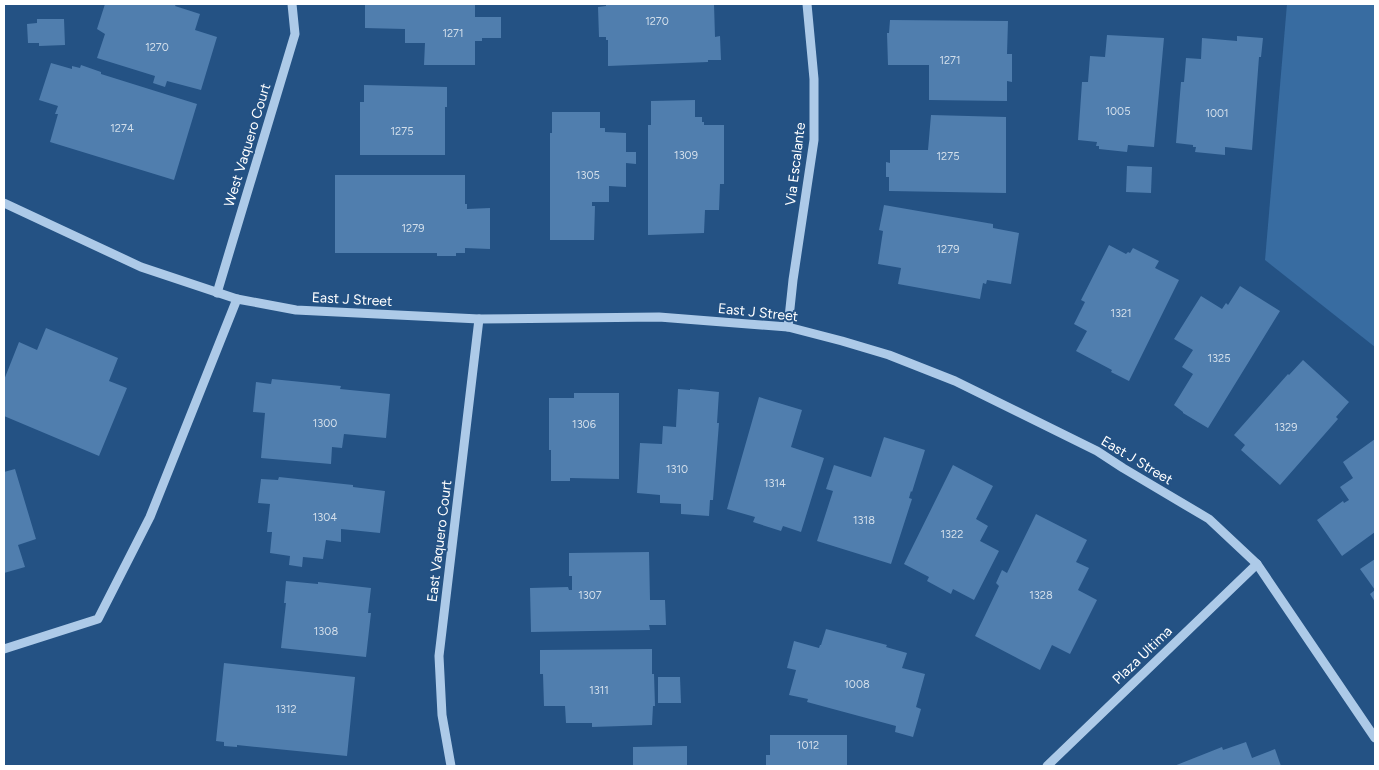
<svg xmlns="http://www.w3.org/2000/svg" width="1379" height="770" viewBox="0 0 1379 770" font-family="Figtree,sans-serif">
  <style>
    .green { fill: #386ca1 }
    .building { fill: #507eae }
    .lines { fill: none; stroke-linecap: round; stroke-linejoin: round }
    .minor { stroke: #adcae8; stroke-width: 9 }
    .labels { text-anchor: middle; stroke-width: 4; stroke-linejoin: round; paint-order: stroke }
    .number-label { font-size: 11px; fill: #d3dfeb }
    .street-label { font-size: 14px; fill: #fff; stroke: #245284 }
  </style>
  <rect width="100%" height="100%" fill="#245284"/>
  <polygon class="green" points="1287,4 1375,4 1375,347 1265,260"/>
  <g class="building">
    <polygon points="105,4 176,4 175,6 200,14 195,30 217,37 201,90 167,81 165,87 153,83 155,76 97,58 105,34 97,29"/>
    <polygon points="365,4 475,4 475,17 501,17 501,38 482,38 482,41 475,41 475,65 424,65 425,43 405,43 405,29 365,28"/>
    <polygon points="606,4 714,4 715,37 720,36 721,60 708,60 708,62 608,66 608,40 606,40 606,37 599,37 598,7 606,6"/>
    <polygon points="37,19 64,19 65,45 39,46 39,43 28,43 27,24 37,23"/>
    <polygon points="890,20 1008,21 1007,54 1012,54 1012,82 1007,81 1007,101 929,100 929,65 888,65 887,33 889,33"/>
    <polygon points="1107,35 1164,38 1154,147 1128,145 1127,152 1099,149 1099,146 1096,146 1097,142 1078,140 1082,82 1088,82 1090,56 1105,57"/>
    <polygon points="1237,36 1263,38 1261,57 1259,57 1252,150 1225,147 1225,155 1195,152 1196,147 1193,147 1193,145 1176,143 1181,82 1184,82 1186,58 1201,59 1202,38 1237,41"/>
    <polygon points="51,63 72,69 72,66 80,68 81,65 101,72 101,74 197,104 174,180 50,142 58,114 55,114 58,106 39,100"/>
    <polygon points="364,85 447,87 447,107 445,107 445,155 360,155 360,102 364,102"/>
    <polygon points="695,100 695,117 702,117 702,122 704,122 704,125 724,125 724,184 720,184 719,210 705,210 704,233 648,235 648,125 651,125 651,101"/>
    <polygon points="552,112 600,112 600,128 605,128 605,132 626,133 626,152 636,152 636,164 626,163 626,187 609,186 609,202 592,202 592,206 595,206 594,240 550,240 550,133 552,133"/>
    <polygon points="931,115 1006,117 1006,193 889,191 889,177 886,177 886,162 890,163 890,150 928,150"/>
    <polygon points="1127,166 1152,167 1151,193 1126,192"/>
    <polygon points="335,175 465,175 465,204 467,204 467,209 490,208 490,249 465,248 465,253 456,253 456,256 437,256 437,253 335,253"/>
    <polygon points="884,205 993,224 993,228 1019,233 1011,284 987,280 986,284 983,283 980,299 898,284 901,268 878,264 883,231 879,230"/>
    <polygon points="1109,245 1126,254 1128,252 1130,253 1133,248 1159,261 1155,268 1179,280 1129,381 1111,372 1112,370 1076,351 1087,331 1074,324 1085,302 1081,300"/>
    <polygon points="1240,286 1280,311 1208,428 1183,413 1183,412 1174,405 1193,374 1182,367 1193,350 1174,339 1201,296 1222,309 1226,303 1228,305"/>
    <polygon points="46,328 118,358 109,381 127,388 99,456 4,416 4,380 19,342 37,350"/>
    <polygon points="1303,360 1349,402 1336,417 1338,419 1280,485 1241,450 1245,445 1234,435 1288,374 1289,375"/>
    <polygon points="272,379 341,386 340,389 390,394 386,438 344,434 342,448 332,447 331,464 261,458 265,413 253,412 256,382 271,384"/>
    <polygon points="678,389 690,390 690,389 719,392 717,423 719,423 713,500 710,500 709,516 681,514 681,504 660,503 660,495 637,493 640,443 662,444 663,426 676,427"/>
    <polygon points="574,393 619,393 619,479 570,478 570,481 551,481 551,450 549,450 549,398 574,398"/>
    <polygon points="759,397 802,410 791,447 824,458 801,532 783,526 781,531 753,522 755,517 727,509"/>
    <polygon points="884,437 925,450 912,492 911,491 909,498 912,499 891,564 817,541 833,491 826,489 834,465 871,477"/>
    <polygon points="1375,439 1375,532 1342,556 1317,520 1343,501 1344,503 1349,500 1340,487 1353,478 1343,462"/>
    <polygon points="953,465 993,486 976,519 988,526 980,541 999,551 974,600 953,589 951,594 927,581 929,577 904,564"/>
    <polygon points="15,469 36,539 18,545 25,567 4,573 4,472"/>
    <polygon points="279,477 353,485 353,487 385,491 380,533 341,529 341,542 326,540 323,559 303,557 302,567 289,565 290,556 270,553 272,532 267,532 270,504 258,503 261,479 278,480"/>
    <polygon points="1036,514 1087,540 1076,562 1089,568 1078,590 1097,600 1070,654 1052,645 1040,670 975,636 999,586 996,583 1002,570 1007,573"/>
    <polygon points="649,552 650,600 665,600 666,625 649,625 650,630 531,632 530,588 568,587 569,590 572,590 572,576 569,576 569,553"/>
    <polygon points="1375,559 1375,602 1370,594 1375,590 1360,569"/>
    <polygon points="286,581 318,584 318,582 371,588 368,613 371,613 366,657 281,648 286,603 284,603"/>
    <polygon points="826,629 887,645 886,647 907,653 902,668 925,674 916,707 921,709 913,737 895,732 896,726 807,702 808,699 789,695 796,670 787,668 794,641 819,648 820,645 821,645"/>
    <polygon points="652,649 652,674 654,674 655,706 653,706 652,725 592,727 592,723 566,723 565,706 544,706 543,674 540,674 540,650"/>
    <polygon points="224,663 355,677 347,756 237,745 237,747 224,746 224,742 216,741"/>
    <polygon points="658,677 680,677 681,703 658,703"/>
    <polygon points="770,735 847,735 847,766 766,766 766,755 770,755"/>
    <polygon points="1246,742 1252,758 1275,749 1281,766 1174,766 1222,747 1223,750"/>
    <polygon points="687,746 687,766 633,766 633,747"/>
  </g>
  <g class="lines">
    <g class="minor">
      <polyline points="4,203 141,267 237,299 296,310 479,319 659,317 788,327 842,341 889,355 955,381 1097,451 1123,468 1209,519 1257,564 1375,738"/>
      <polyline points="217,293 295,34 292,4"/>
      <polyline points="788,327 793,280 814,140 814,79 807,4"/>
      <polyline points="4,649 98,619 150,517 237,299"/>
      <polyline points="451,766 442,715 439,656 479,319"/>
      <polyline points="1047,766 1257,564"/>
    </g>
  </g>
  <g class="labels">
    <g class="number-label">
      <text x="657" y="25">1270</text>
      <text x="453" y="37">1271</text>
      <text x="157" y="51">1270</text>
      <text x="950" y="64">1271</text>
      <text x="1118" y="115">1005</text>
      <text x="1217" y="117">1001</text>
      <text x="122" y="132">1274</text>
      <text x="402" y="135">1275</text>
      <text x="686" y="159">1309</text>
      <text x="948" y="160">1275</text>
      <text x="588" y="179">1305</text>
      <text x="413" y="232">1279</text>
      <text x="948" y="253">1279</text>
      <text x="1121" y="317">1321</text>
      <text x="1219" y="362">1325</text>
      <text x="325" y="427">1300</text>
      <text x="584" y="428">1306</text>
      <text x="1286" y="431">1329</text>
      <text x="677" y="473">1310</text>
      <text x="775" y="487">1314</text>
      <text x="325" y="521">1304</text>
      <text x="864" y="524">1318</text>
      <text x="952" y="538">1322</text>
      <text x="590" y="599">1307</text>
      <text x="1041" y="599">1328</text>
      <text x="326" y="635">1308</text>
      <text x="857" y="688">1008</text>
      <text x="599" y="694">1311</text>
      <text x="286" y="713">1312</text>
      <text x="808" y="749">1012</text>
    </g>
    <g class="street-label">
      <text transform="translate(247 145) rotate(-73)" y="5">West Vaquero Court</text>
      <text transform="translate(795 164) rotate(-83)" y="5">Via Escalante</text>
      <text transform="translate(352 299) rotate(3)" y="5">East J Street</text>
      <text transform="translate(758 312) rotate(6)" y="5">East J Street</text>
      <text transform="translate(1137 460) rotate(31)" y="5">East J Street</text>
      <text transform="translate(439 541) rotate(-83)" y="5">East Vaquero Court</text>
      <text transform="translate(1142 655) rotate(-44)" y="5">Plaza Ultima</text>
    </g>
  </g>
  <rect width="1379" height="770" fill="none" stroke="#ffffff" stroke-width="10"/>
</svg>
